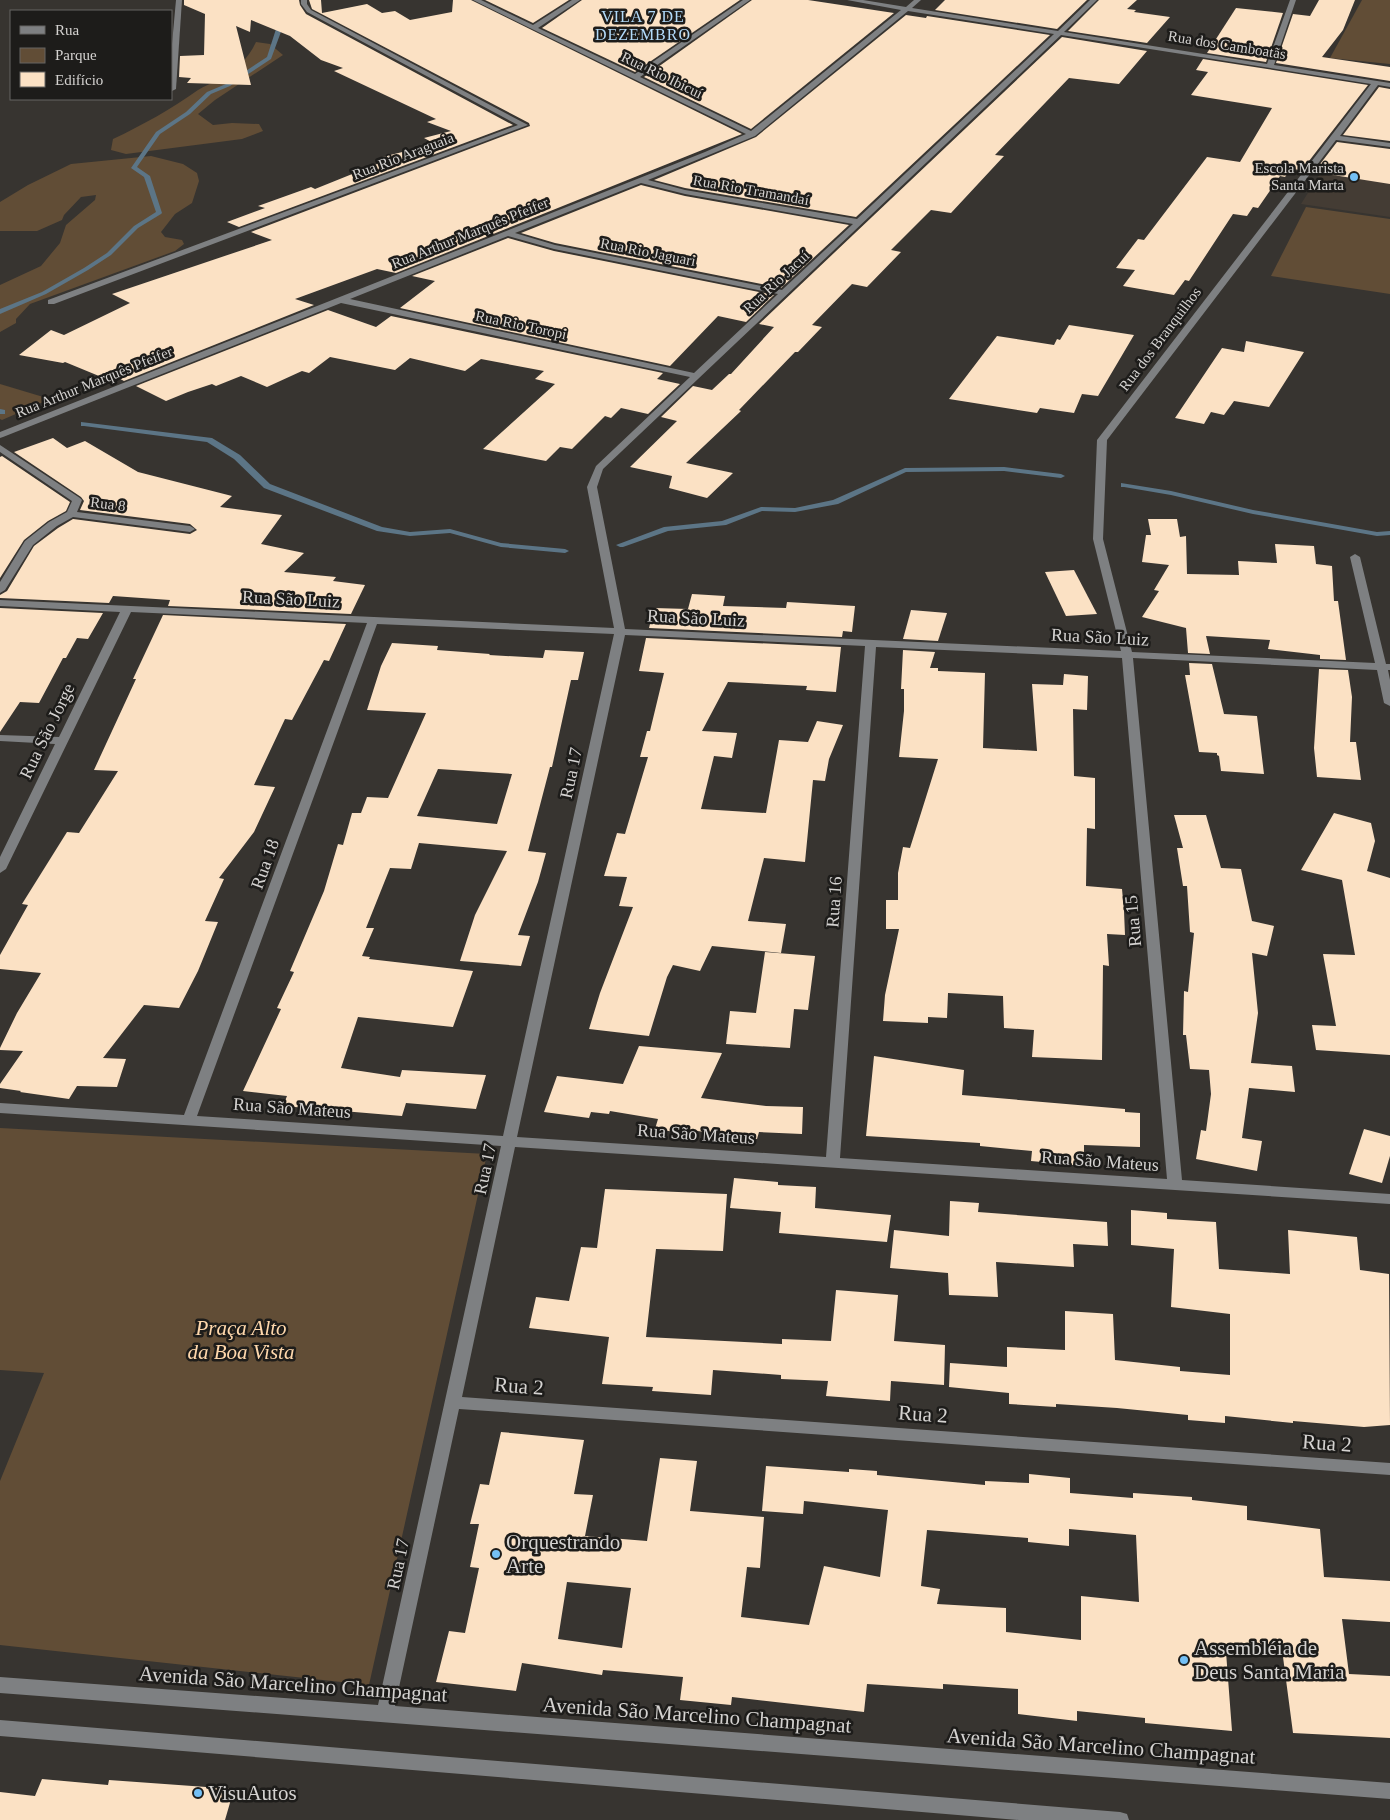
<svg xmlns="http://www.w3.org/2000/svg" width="1390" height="1820" font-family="'Times New Roman',serif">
	<rect width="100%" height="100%" fill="#373430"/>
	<polygon fill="#443c34" points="1339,143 1390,150 1390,217 1301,204"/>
	<g fill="#614d36">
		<polygon points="1362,0 1390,0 1390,64 1330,58"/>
		<path d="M256 42 270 44 283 55 215 100 198 114 213 125 232 123 259 124 263 131 242 139 126 154 111 150 113 139C143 125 171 109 198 90 204 86 212 83 219 80 236 71 248 59 256 42Z"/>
		<polygon points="151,156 183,164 197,173 199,181 192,203 175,214 161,232 165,237 182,240 184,244 175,251 30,304 16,319 16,323 0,332 0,285 41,266 60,243 66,225 95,200 96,195 81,197 64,215 62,220 37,231 0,231 0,202 28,185 71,164"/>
		<polygon points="1306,207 1390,219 1390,294 1271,276"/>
		<polygon points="0,384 50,399 2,420 0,419"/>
		<polygon points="0,1128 487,1154 369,1685 0,1645 0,1481 44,1373 0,1370"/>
	</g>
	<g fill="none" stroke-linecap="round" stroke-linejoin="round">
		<g fill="#5c7586" fill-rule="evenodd">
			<polygon points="282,0 288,0 276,14 282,29 271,59 230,86 211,94 190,114 160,134 137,167 150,176 162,213 161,214 138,228 111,255 88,270 46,294 0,314 0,309 42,292 84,268 107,253 134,226 156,212 144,177 131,168 156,132 186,112 207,92 226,84 267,57 276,29 270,14"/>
			<polygon points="0,409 5,410 5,414 0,414"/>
			<polygon points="81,422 212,438 240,455 270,484 382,527 410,532 450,529 501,543 565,549 569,551 565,553 501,547 450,533 410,536 377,531 264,488 234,459 207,442 84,426 81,426"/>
			<polygon points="1004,467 1061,474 1065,476 1061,478 1004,471 906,472 838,504 795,512 762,511 726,525 668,531 623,547 620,547 616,545 664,527 722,521 761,507 795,508 833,500 905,468"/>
			<polygon points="1121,483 1171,491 1253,510 1377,532 1390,531 1390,535 1377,536 1253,514 1171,495 1124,487 1121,487"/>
		</g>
	</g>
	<g fill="#fbe1c4" fill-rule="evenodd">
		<polygon points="184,0 299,0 300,5 306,14 513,125 239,227 227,222 265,208 258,206 311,187 315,189 387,160 382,157 435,144 424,138 451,131 427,122 436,119 334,71 343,68 321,60 290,36 251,20 250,32 236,26 251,85 187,83 191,78 179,77 180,56 204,55 205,14 184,5"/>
		<polygon points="309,0 321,0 322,13 367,4 382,13 395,11 410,20 452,12 453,0 471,0 742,134 396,273 377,269 295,299 314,305 124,381 107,372 99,376 65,362 63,363 19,355 51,330 64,335 130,303 112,294 272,240 251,232 530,126 529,123 312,9"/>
		<polygon points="485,0 569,0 533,23"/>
		<polygon points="582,0 740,0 635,72 542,28"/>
		<polygon points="752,0 808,0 894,13 751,129 644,77"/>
		<polygon points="945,0 1087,0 1057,29 935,10"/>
		<polygon points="1099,0 1137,0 1127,9 1136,10 1134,12 1170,17 1147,43 1068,31"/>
		<polygon points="1319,0 1355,0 1343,30 1322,57 1390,67 1390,81 1276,63 1293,14 1310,16"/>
		<polygon points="1236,8 1283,13 1266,62 1207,53"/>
		<polygon points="906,15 926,18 927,16 1050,35 856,217 685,188 654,180 756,137"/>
		<polygon points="1062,37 1147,51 1119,84 1069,78 995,155 1004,156 951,213 931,210 891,250 901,252 867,287 852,284 812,325 822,327 798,352 795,352 739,410 741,411 686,463 733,473 707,498 669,488 672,476 630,467 677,421 661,417 693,386 712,390 729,374 731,374 774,327 759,324"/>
		<polygon points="1203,59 1368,85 1302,170 1291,169 1285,177 1280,176 1258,208 1253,207 1247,216 1233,214 1189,281 1185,280 1174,295 1123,286 1135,270 1116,268 1138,239 1144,240 1207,157 1240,162 1272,108 1191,95 1208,72 1196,70"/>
		<polygon points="1379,87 1390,89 1390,141 1343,135"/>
		<polygon points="1337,142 1390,149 1390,184 1314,172"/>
		<polygon points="641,185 685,196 849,225 781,288 555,243 521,233"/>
		<polygon points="508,238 554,251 774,295 746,322 718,316 670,366 400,308 435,281 412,276"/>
		<polygon points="328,310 376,327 391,316 663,373 657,379 680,384 648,414 621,408 611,418 605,416 572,449 560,447 546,461 483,449 555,384 535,379 544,371 481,359 465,371 410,358 395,370 330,357 309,373 302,371 267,387 241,376 216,386 212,384 188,392 166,401 136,386"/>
		<polygon points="1069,325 1134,335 1098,396 1082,394 1074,413 1040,408 1037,413 949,399 997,336 1054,345 1057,339 1060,340"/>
		<polygon points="1246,341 1304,352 1269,407 1234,401 1224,415 1211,412 1204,424 1175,418 1222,348 1244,352"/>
		<polygon points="53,438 67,448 85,441 138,472 232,496 220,507 282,515 261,544 304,553 284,572 336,577 333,581 365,585 351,614 168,606 170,600 113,596 109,603 0,598 0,595 7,591 34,546 58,528 73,519 190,534 197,530 190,524 80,510 84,501 81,497 14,452"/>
		<polygon points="2,456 70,502 66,511 48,521 24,540 0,578 0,457"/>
		<polygon points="1148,519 1177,519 1180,537 1186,536 1187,574 1239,575 1238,561 1277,563 1275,544 1314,546 1316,564 1332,566 1334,601 1338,601 1346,660 1320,659 1320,655 1268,649 1270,640 1206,636 1210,654 1188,653 1186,628 1142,617 1159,591 1154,590 1169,565 1142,562 1146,535 1151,535"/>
		<polygon points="1074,570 1097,614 1066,616 1045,572"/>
		<polygon points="692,594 725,596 723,606 786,608 787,602 855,606 852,632 843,631 842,637 649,628 654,608 688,609"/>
		<polygon points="0,608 103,613 88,639 77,638 66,658 63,658 39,703 20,702 0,732"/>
		<polygon points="911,610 947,613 938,641 903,639"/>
		<polygon points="163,615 346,624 329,661 324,660 292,720 285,719 254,785 275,787 254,832 219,878 224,879 205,921 218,922 198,971 179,1008 144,1005 103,1058 126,1059 117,1087 77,1086 69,1099 20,1092 21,1091 0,1088 0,1084 23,1051 0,1050 0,1048 17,1013 41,973 0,969 0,955 28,905 22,904 67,832 79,833 118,771 94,770 136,679 133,679"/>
		<polygon points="646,638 841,647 836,692 806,690 807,686 728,682 702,731 737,733 732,758 714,756 701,809 766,813 779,740 808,742 817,721 843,725 829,759 825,781 813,780 805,862 764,858 748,921 786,924 781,953 712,946 700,971 673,965 667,977 649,1036 589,1029 600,993 633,907 619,906 627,877 604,876 617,833 625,834 648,757 640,757 647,731 650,731 664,673 639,671"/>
		<path d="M392 643 438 646 437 650 490 654 489 655 543 658 545 650 584 652 578 680H571L552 767H550L528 851 546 853 538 882 518 935 530 936 521 966 460 961 475 915 507 851 419 843 411 869 390 868 366 928H374L362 956 370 957 369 959 473 971 453 1027 358 1017 341 1068 400 1077 402 1070 486 1075 476 1109 406 1103 402 1116 283 1106 287 1096 243 1091 281 1009 277 1008 294 972 290 971 324 891 338 844 343 845 352 813H361L367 797 388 798 426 713 367 710 381 666ZM438 769 512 774 497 824 417 816Z"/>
		<polygon points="903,650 935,652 930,668 938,668 938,671 985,673 983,748 1037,751 1032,684 1063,685 1064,674 1088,676 1087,710 1073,709 1074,776 1095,778 1095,829 1087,828 1086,886 1122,889 1124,911 1125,935 1107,934 1109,966 1103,965 1102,1060 1032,1057 1034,1030 1004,1028 1003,996 948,993 947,1018 928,1017 928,1023 883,1021 885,995 899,929 886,929 886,900 898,900 898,873 903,847 910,848 938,759 899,757 904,711 904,689 901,689"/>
		<polygon points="1189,663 1212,664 1224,714 1257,716 1264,774 1221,771 1219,756 1217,755 1217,753 1199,752 1185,675 1190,675"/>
		<polygon points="1319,669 1348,670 1352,697 1350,742 1356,742 1361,780 1317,777 1314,748"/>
		<polygon points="1334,813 1371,823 1375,841 1367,871 1390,878 1390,1055 1316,1050 1312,1025 1336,1026 1323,954 1355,955 1342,880 1301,870"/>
		<polygon points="1174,815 1206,815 1221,868 1241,869 1252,921 1274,926 1267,956 1252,953 1258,1013 1251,1063 1292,1066 1295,1092 1249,1088 1242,1138 1262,1141 1257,1171 1196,1159 1201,1130 1206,1131 1211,1094 1209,1070 1190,1069 1186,1035 1183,1035 1184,991 1188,992 1194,933 1190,932 1187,886 1183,886 1177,848 1183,848"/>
		<polygon points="765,952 815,956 808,1010 794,1009 790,1048 726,1044 730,1011 756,1013"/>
		<polygon points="639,1046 722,1053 701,1098 766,1106 803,1107 802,1134 759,1132 757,1139 690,1130 689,1134 655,1129 658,1119 610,1111 609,1114 591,1112 589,1118 544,1112 557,1076 623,1084"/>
		<polygon points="874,1056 964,1070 962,1095 1125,1109 1125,1112 1140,1113 1140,1147 1084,1145 1084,1166 1031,1161 1032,1151 980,1146 980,1143 866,1136"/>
		<polygon points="1364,1129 1390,1136 1390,1156 1382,1183 1349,1174"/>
		<polygon points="734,1178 778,1182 778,1185 816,1187 815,1208 891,1215 887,1242 779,1233 781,1212 730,1208"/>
		<polygon points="605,1189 727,1194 723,1251 656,1249 646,1337 782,1344 782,1339 831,1341 836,1290 898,1295 894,1341 945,1345 944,1385 891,1381 890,1401 826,1396 828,1381 781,1379 781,1375 713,1370 711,1395 652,1391 653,1387 602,1384 609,1337 529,1328 536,1297 569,1301 581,1247 597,1248"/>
		<polygon points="950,1201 979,1203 978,1212 1107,1222 1108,1246 1073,1244 1074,1267 996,1262 998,1297 949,1295 948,1273 890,1268 894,1230 949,1236"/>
		<polygon points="1131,1210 1167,1213 1167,1219 1216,1222 1219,1269 1290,1274 1288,1230 1357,1237 1360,1270 1389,1274 1390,1425 1364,1427 1293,1421 1293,1423 1225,1416 1225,1423 1188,1420 1188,1415 1117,1408 1056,1404 1056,1407 1009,1404 1009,1393 949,1387 950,1363 1007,1367 1007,1347 1065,1350 1065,1311 1113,1314 1115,1360 1180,1367 1180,1371 1230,1375 1230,1314 1171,1307 1174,1249 1131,1245"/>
		<path d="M501 1432 584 1440 574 1494 593 1495 585 1536 647 1541 660 1458 697 1461 690 1511 764 1517 760 1568 747 1567 741 1617 809 1625 824 1566 880 1577 888 1510 804 1501 803 1514 762 1511 766 1466 849 1472V1469L877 1471V1475L985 1485V1481L1029 1483V1474L1070 1478V1493L1133 1498V1493L1192 1497V1500L1247 1506V1520L1320 1529 1324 1577 1390 1581V1622L1342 1619 1349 1674 1390 1676V1738L1293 1733 1283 1657 1226 1652 1232 1731 1145 1723V1718L1077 1711V1721L1018 1714V1689L943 1684V1689L867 1684 864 1712 732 1697 731 1705 680 1700 683 1677 603 1670 602 1675 522 1663 516 1691 436 1682 449 1631 465 1633 479 1568 470 1567 479 1524H470L480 1484 489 1485ZM1069 1529 1136 1535 1139 1602 1081 1596V1640L1006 1632V1608L937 1604 940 1589 921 1586 927 1530 1028 1538V1542L1069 1546ZM567 1582 631 1588 622 1648 558 1639Z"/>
		<polygon points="42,1779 108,1785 109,1780 234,1789 225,1820 0,1820 0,1792 35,1796"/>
	</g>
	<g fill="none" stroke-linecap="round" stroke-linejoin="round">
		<g fill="#7e8082" fill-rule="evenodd">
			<polygon points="176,0 182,0 176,89 172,91 171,55"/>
			<polygon points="301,0 307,0 307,4 311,10 528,125 54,304 48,304 48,300 518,125 307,12 301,4"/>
			<path d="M473 0H481L533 25 572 0H580L538 28 635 74 743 0H750L640 77 751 131 901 10 847 0H863L906 7 914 0H921L912 8 1058 31 1090 0H1097L1064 32 1267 64 1290 0H1296L1274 65 1390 83V87L1378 85 1340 136 1390 143V147L1336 140 1107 440 1103 539 1132 652 1375 663 1350 557 1355 554 1360 557 1386 664H1390V670H1388L1390 680V706L1384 703 1377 670 1133 658 1182 1180 1390 1194V1204L515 1147 462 1397 1390 1463V1475L459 1409 395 1706 1390 1783V1799L0 1693V1677L378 1705 501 1146 0 1113V1103L184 1115 367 623 131 612 6 869 0 873V857L55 744 0 741V735L59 737 120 612 0 606V600L614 628 587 487 596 466 690 377 341 303 3 437 0 438V432L705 152 746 134ZM908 11 1054 34 857 219 685 190 648 180 755 136ZM1061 35 1371 84 1097 440 1093 539 1121 651 625 629 597 487 603 469ZM641 183 685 194 853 224 782 290 555 245 515 233ZM508 236 554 249 778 294 694 373 350 299ZM377 624 614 634 503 1136 197 1116ZM625 635 865 646 826 1157 517 1137ZM876 647 1122 658 1167 1179 840 1158Z"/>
			<polygon points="0,445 80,498 82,500 77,512 190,526 195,529 190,532 73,517 57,526 33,545 5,590 0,593 0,582 25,541 49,522 67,512 72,501 0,452"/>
			<polygon points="0,1720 1120,1812 1127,1814 1129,1820 1019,1820 0,1736"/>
		</g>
	</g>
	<g fill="#74c0f6" stroke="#1d1c1a" stroke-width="2">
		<circle cx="1354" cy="177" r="5"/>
		<circle cx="496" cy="1554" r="5"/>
		<circle cx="1184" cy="1660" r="5"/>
		<circle cx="198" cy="1793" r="5"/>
	</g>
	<g text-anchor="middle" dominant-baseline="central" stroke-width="5" stroke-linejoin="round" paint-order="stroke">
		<g font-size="15" fill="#d4d2d0" stroke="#1d1c1a">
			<text transform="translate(1227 45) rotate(9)">Rua dos Camboatãs</text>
			<text transform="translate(662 75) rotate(26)">Rua Rio Ibicuí</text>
			<text transform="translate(403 156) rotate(-21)">Rua Rio Araguaia</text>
			<text transform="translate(751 190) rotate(10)">Rua Rio Tramandaí</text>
			<text transform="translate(470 233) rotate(-22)">Rua Arthur Marquês Pfeifer</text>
			<text transform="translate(648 252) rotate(11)">Rua Rio Jaguari</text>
			<text transform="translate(776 282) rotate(-43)">Rua Rio Jacuí</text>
			<text transform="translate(521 325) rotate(12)">Rua Rio Toropi</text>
			<text transform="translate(1160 339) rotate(-53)">Rua dos Branquilhos</text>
			<text transform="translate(94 382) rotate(-22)">Rua Arthur Marquês Pfeifer</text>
			<text transform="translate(108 504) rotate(7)">Rua 8</text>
		</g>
		<g font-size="15" fill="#d4d2d0" stroke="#1d1c1a" text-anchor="end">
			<text x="1344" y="168">Escola Marista<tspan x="1344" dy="17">Santa Marta</tspan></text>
		</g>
		<g font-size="16" letter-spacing="1" fill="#b2daf9" stroke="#1d1c1a">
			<text x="643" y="16">VILA 7 DE<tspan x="643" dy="18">DEZEMBRO</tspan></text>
		</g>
		<g font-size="18" fill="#d4d2d0" stroke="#1d1c1a">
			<text transform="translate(291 599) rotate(3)">Rua São Luiz</text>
			<text transform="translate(696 618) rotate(3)">Rua São Luiz</text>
			<text transform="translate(1100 637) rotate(3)">Rua São Luiz</text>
			<text transform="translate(47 731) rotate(-64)">Rua São Jorge</text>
			<text transform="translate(571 773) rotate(-78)">Rua 17</text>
			<text transform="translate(265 864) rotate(-70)">Rua 18</text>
			<text transform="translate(834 902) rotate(-86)">Rua 16</text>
			<text transform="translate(1133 921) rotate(-95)">Rua 15</text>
			<text transform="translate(292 1108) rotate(4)">Rua São Mateus</text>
			<text transform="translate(696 1134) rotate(4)">Rua São Mateus</text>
			<text transform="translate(1100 1161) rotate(4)">Rua São Mateus</text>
			<text transform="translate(485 1169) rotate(-78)">Rua 17</text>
			<text transform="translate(398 1564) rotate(-78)">Rua 17</text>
		</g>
		<g font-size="21" font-style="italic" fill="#ffd8ac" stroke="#1d1c1a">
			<text x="241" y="1328">Praça Alto<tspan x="241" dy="24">da Boa Vista</tspan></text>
		</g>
		<g font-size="21" fill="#d4d2d0" stroke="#1d1c1a">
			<text transform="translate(519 1386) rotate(4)">Rua 2</text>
			<text transform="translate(923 1414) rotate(4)">Rua 2</text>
			<text transform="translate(1327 1443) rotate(4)">Rua 2</text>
			<text transform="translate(293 1684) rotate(4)">Avenida São Marcelino Champagnat</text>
			<text transform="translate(697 1715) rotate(4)">Avenida São Marcelino Champagnat</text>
			<text transform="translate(1101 1746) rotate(4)">Avenida São Marcelino Champagnat</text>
		</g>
		<g font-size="21" fill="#d4d2d0" stroke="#1d1c1a" text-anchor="start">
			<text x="506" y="1542">Orquestrando<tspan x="506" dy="24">Arte</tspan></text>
			<text x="1194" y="1648">Assembléia de<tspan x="1194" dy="24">Deus Santa Maria</tspan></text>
			<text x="208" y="1793">VisuAutos</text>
		</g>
	</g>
	<rect x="10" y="10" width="162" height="90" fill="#1d1c1a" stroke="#666563"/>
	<rect x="20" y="26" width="25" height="8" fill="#7e8082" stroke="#666563"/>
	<text x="55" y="35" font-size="15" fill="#d4d2d0">Rua</text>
	<rect x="20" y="48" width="25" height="15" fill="#614d36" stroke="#666563"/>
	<text x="55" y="60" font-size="15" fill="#d4d2d0">Parque</text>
	<rect x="20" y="72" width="25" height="15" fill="#fbe1c4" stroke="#666563"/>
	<text x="55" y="85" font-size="15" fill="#d4d2d0">Edifício</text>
</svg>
